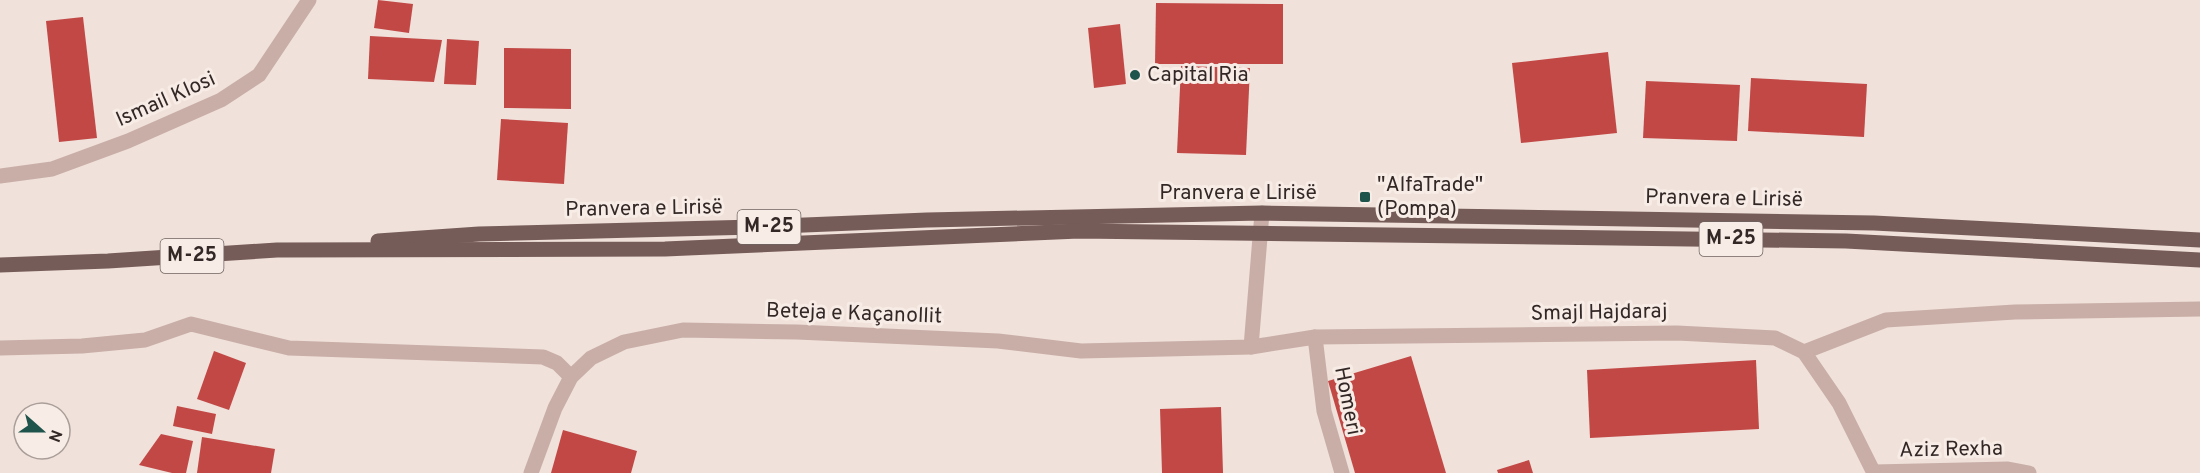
<svg xmlns="http://www.w3.org/2000/svg" width="2200" height="473" font-family="Overpass,sans-serif">
	<rect width="100%" height="100%" fill="#f0e1da"/>
	<g fill="#c24846">
		<polygon points="378,0 413,4 409,33 374,28"/>
		<polygon points="1156,3 1283,4 1283,64 1155,64"/>
		<polygon points="83,17 97,138 59,142 46,21"/>
		<polygon points="1120,24 1126,84 1094,88 1088,28"/>
		<polygon points="370,36 442,40 434,82 368,79"/>
		<polygon points="447,39 479,41 476,85 444,84"/>
		<polygon points="504,48 571,49 571,109 504,108"/>
		<polygon points="1608,52 1617,133 1521,143 1512,63"/>
		<polygon points="1181,66 1250,68 1246,155 1177,153"/>
		<polygon points="1751,78 1867,84 1864,137 1748,131"/>
		<polygon points="1646,81 1740,85 1737,141 1643,138"/>
		<polygon points="501,119 568,123 564,184 497,180"/>
		<polygon points="214,351 246,363 229,410 197,399"/>
		<polygon points="1411,356 1446,473 1355,473 1328,381"/>
		<polygon points="1756,360 1759,429 1590,438 1587,370"/>
		<polygon points="177,406 216,414 212,434 173,426"/>
		<polygon points="1221,407 1223,473 1162,473 1160,409"/>
		<polygon points="563,430 637,451 631,473 551,473"/>
		<polygon points="161,434 193,441 186,473 172,473 139,465"/>
		<polygon points="202,437 275,449 271,473 197,473"/>
		<polygon points="1529,460 1533,473 1498,473 1497,470"/>
	</g>
	<g fill="none" stroke-linecap="round" stroke-linejoin="round">
		<g stroke="#c8aea6" stroke-width="15">
			<polyline points="0,176 52,169 128,141 221,100 259,75 309,0"/>
			<polyline points="1315,337 1324,411 1342,473"/>
			<polyline points="1251,347 1262,213"/>
			<polyline points="0,348 82,346 145,340 191,324 289,348 543,357 557,363 571,377"/>
			<polyline points="1804,352 1886,320 2015,312 2200,309"/>
			<polyline points="1874,472 2008,469 2029,473"/>
			<polyline points="531,473 555,408 571,377 591,358 624,342 683,330 797,332 998,341 1081,351 1251,347 1315,337 1677,333 1775,338 1804,352 1839,403 1874,473"/>
		</g>
		<g stroke="#765c58" stroke-width="15">
			<polyline points="378,241 479,234 755,227 927,220 1262,213 1874,223 2200,240"/>
			<polyline points="0,265 108,261 277,250 665,249 1079,231 1846,241 2200,260"/>
		</g>
	</g>
	<g fill="#1e544c" stroke="#f8ece6" stroke-width="2">
		<circle cx="1135" cy="75" r="6"/>
		<rect x="1359" y="191" width="12" height="12" rx="3"/>
	</g>
	<g text-anchor="middle" dominant-baseline="central" stroke-width="6" stroke-linejoin="round" paint-order="stroke">
		<g fill="#f8ece6" stroke="#6f6360" stroke-width="1.5">
			<rect x="737.5" y="210" width="63" height="34" rx="4.5"/>
			<rect x="1699.5" y="222" width="63" height="34" rx="4.5"/>
			<rect x="160.5" y="239" width="63" height="34" rx="4.5"/>
		</g>
		<g font-size="20" font-weight="bold" fill="#342827">
			<text x="769" y="227">M-25</text>
			<text x="1731" y="239">M-25</text>
			<text x="192" y="256">M-25</text>
		</g>
		<g font-size="21" fill="#342827" stroke="#f8ece6" text-anchor="start">
			<text x="1147" y="75">Capital Ria</text>
			<text x="1377" y="185">"AlfaTrade"<tspan x="1377" dy="24">(Pompa)</tspan></text>
		</g>
		<g font-size="21" fill="#342827" stroke="#f8ece6">
			<text transform="translate(166 100) rotate(-24)">Ismail Klosi</text>
			<text x="1238" y="193">Pranvera e Lirisë</text>
			<text transform="translate(1724 199) rotate(1)">Pranvera e Lirisë</text>
			<text transform="translate(644 209) rotate(-1)">Pranvera e Lirisë</text>
			<text transform="translate(1599 313) rotate(-1)">Smajl Hajdaraj</text>
			<text transform="translate(854 314) rotate(2)">Beteja e Kaçanollit</text>
			<text transform="translate(1347 401) rotate(79)">Homeri</text>
			<text transform="translate(1951 450) rotate(-1)">Aziz Rexha</text>
		</g>
	</g>
	<g transform="translate(42 431) rotate(111)"><circle r="28" fill="#f8ece6" stroke="#aa9e9a" stroke-width="1.5"/>
	<path d="M0-4.5L10 22L0 15L-10 22Z" fill="#1e544c"/>
	<text y="-9" font-size="16" font-weight="bold" text-anchor="middle" fill="#342827">N</text>
	</g>
</svg>
